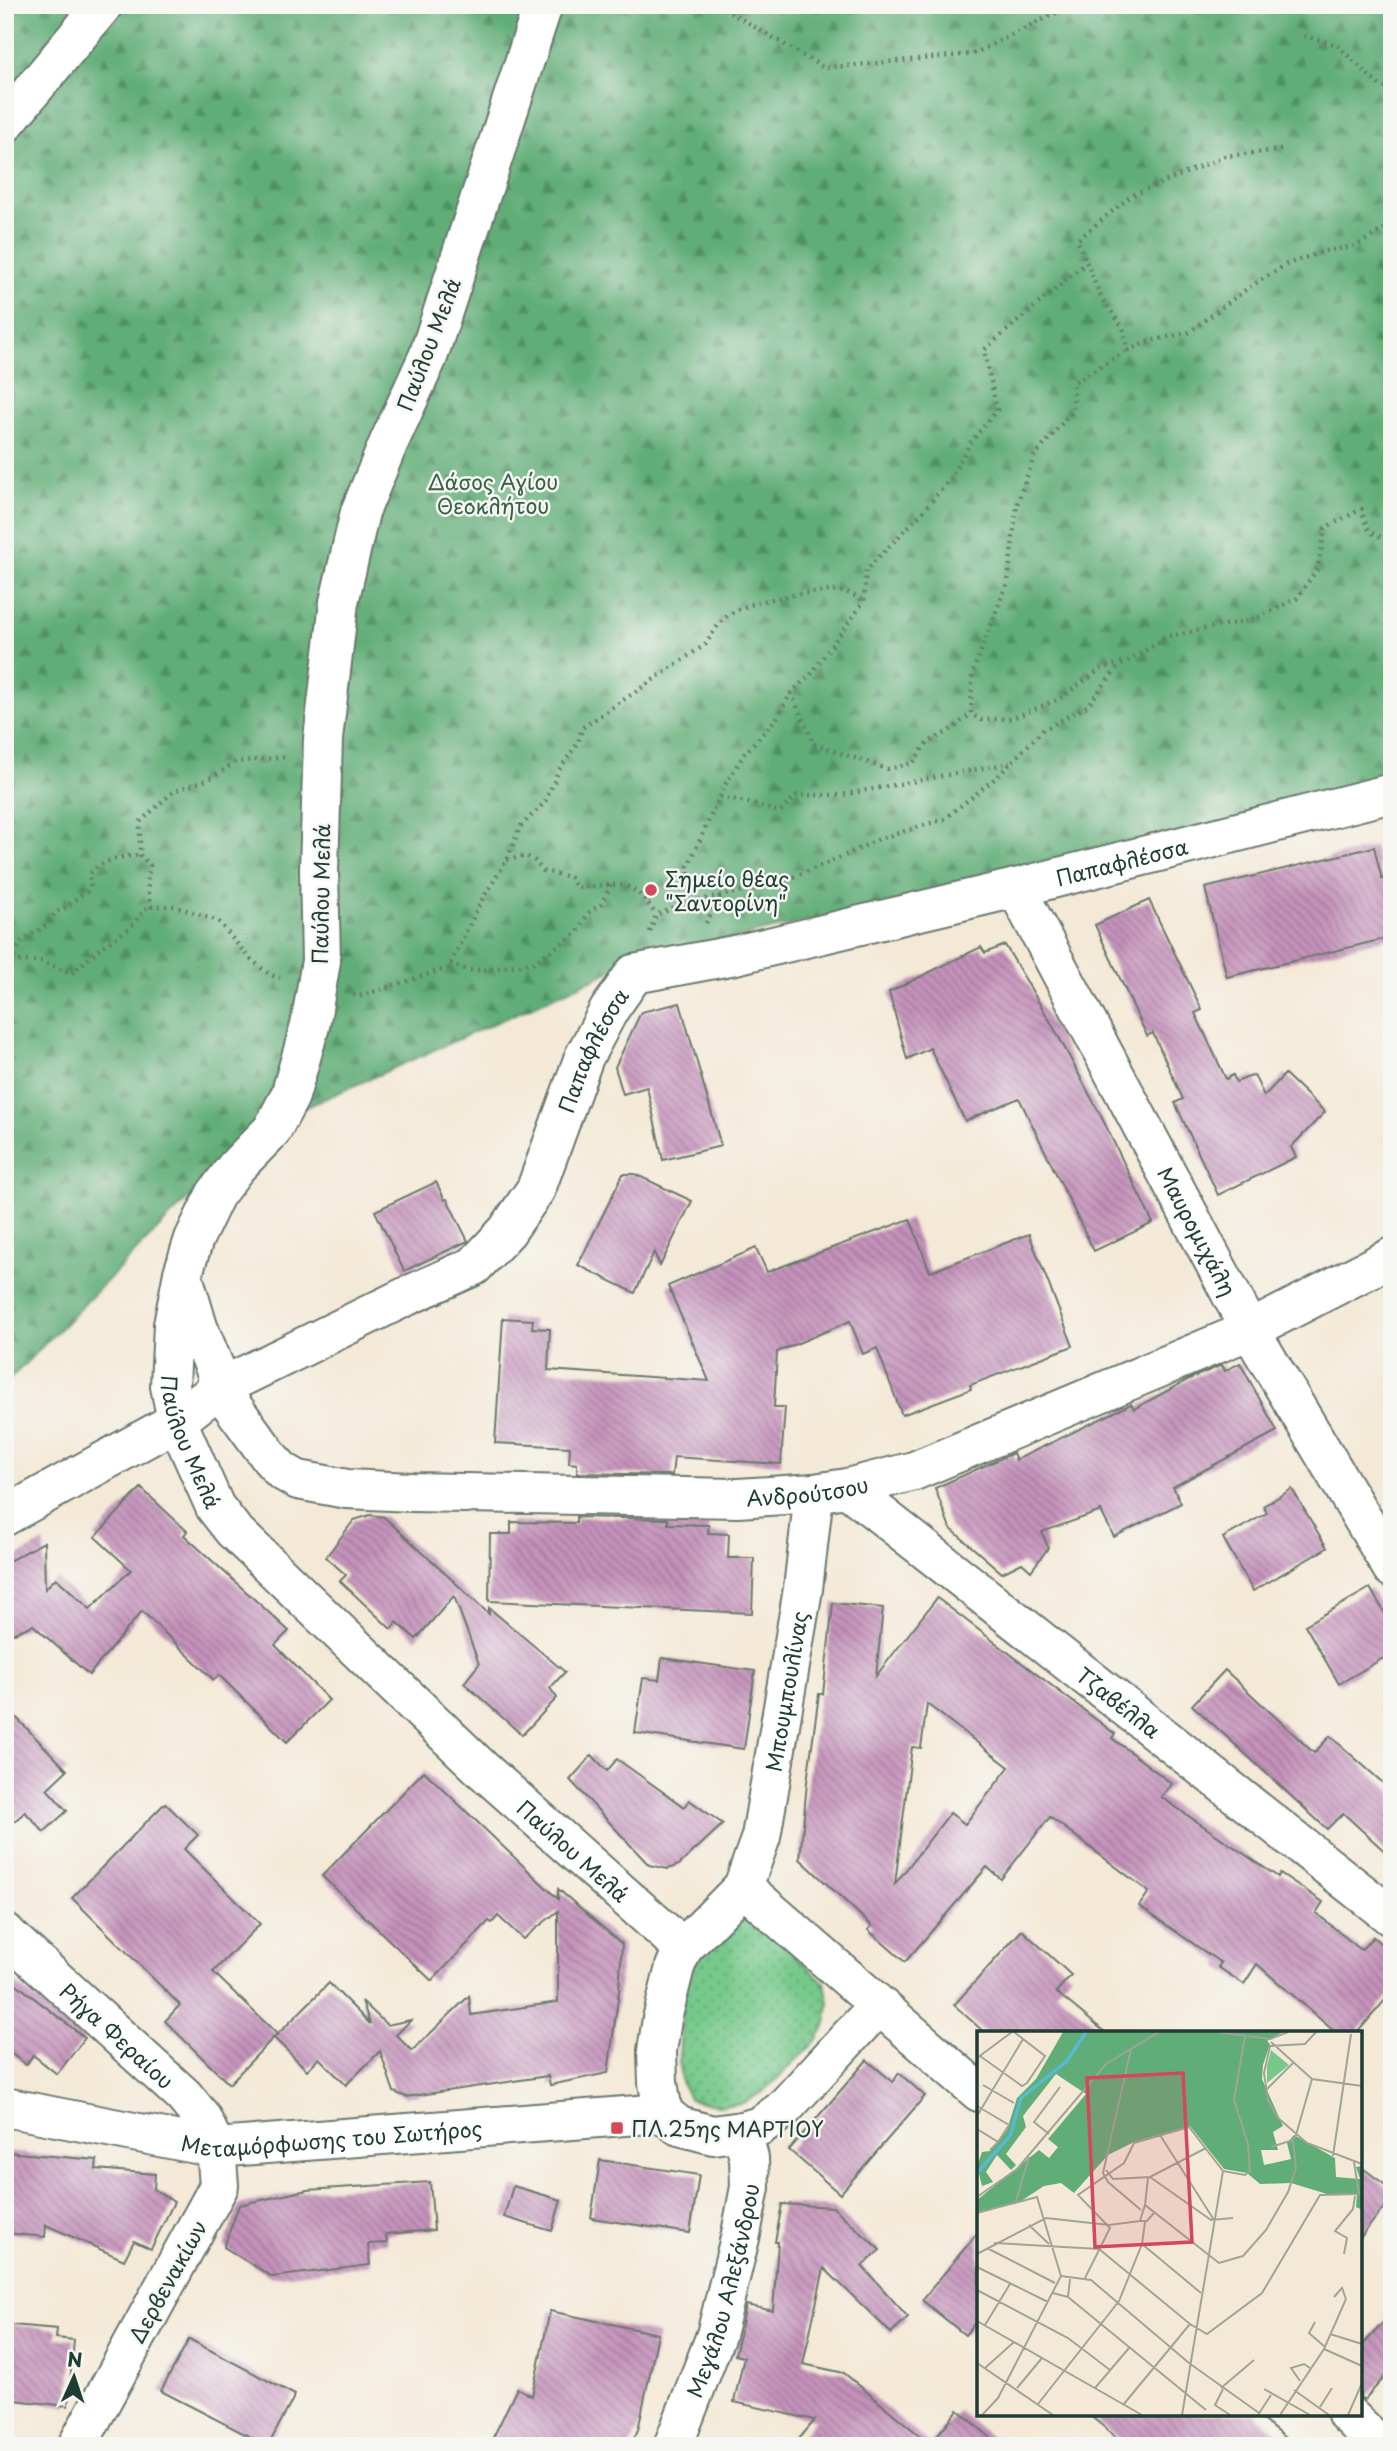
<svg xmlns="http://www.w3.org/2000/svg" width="1397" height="2451" font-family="'Playpen Sans',sans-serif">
	<defs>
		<pattern id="green-dots" width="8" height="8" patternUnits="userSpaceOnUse" patternTransform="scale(1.75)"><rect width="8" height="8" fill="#77c98b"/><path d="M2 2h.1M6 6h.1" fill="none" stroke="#61a472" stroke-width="1.8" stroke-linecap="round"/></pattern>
		<pattern id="forest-firs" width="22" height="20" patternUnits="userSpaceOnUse" patternTransform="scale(1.75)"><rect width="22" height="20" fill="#61ad77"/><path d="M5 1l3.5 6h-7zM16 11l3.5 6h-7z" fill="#4f8e62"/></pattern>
		<pattern id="building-back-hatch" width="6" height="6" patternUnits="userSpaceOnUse" patternTransform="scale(1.75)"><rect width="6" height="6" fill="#c592bb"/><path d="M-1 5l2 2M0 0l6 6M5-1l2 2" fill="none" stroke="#9f7899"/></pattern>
	</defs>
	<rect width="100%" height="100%" fill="#f6f6f2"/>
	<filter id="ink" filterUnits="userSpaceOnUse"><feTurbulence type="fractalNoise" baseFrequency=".0143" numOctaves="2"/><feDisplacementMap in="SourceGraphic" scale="14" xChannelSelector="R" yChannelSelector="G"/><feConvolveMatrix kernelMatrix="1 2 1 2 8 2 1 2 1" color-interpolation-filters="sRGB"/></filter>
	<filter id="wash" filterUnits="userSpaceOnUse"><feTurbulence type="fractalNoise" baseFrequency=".00686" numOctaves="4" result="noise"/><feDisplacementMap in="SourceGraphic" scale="28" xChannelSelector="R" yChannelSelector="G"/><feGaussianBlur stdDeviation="1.57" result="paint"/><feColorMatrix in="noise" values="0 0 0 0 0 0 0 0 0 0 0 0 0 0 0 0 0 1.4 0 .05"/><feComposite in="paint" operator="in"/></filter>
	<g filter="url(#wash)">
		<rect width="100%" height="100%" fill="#f4e9d7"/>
		<polygon fill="url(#green-dots)" stroke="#4b8360" stroke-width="2" points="741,1913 758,1921 825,1983 829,2003 826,2024 815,2042 763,2092 743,2103 719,2106 689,2099 681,2082 679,2057 685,1983 689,1964"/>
		<polygon fill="url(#forest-firs)" stroke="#407556" stroke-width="2" points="5,5 1392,5 1392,789 636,960 257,1129 5,1384"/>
		<g id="blocks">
			<g fill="url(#building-back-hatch)" fill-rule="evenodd">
				<polygon points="1374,847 1382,879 1392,876 1392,937 1227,977 1205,888"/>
				<polygon points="1149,900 1202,1010 1195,1013 1226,1079 1233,1075 1236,1082 1254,1075 1264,1096 1285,1074 1325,1112 1291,1147 1296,1157 1218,1195 1175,1103 1183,1099 1153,1033 1147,1036 1095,925"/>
				<polygon points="1005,945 1054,1028 1101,1116 1153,1223 1094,1251 1019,1098 965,1121 930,1048 907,1059 889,992 981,947 985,953"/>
				<polygon points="680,1003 721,1146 663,1160 647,1087 623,1094 615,1067 641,1012"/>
				<polygon points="623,1174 635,1174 692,1201 660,1266 654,1252 635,1293 578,1265"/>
				<polygon points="436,1182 445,1200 447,1199 468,1241 404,1271 375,1211"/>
				<polygon points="910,1219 930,1272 1029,1234 1073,1346 970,1385 971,1389 902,1415 877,1348 863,1354 850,1321 777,1352 774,1407 785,1407 781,1464 674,1457 672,1475 577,1473 577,1464 569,1463 570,1447 495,1443 503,1318 533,1320 532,1328 550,1329 548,1370 709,1381 668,1286 756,1248 767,1272"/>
				<polygon points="1240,1363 1277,1431 1173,1487 1181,1503 1114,1537 1101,1511 1042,1532 1048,1548 1031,1571 1022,1563 1002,1573 950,1528 935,1488 1013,1453 1016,1460 1131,1404 1134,1409 1189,1379 1222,1365 1225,1371"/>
				<polygon points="141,1488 187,1531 184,1535 289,1631 275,1645 329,1700 287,1742 219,1675 214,1680 142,1611 89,1675 33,1625 5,1637 5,1563 44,1542 45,1589 56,1578 90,1609 131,1570 95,1537"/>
				<polygon points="1292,1489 1327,1548 1253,1591 1223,1538 1267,1513 1263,1506"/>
				<polygon points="370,1515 384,1517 489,1614 489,1608 565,1672 550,1688 557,1698 522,1735 464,1683 479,1664 454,1596 416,1639 397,1622 391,1629 340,1581 346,1575 326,1557 354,1520"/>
				<polygon points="576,1517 668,1519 668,1524 709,1525 708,1533 729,1534 728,1558 754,1558 752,1613 489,1601 490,1534 511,1534 511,1522 576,1523"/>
				<polygon points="1370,1588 1392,1625 1392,1653 1339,1684 1305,1625"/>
				<path d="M937 1598 1115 1734 1112 1738 1172 1784 1161 1797 1278 1877 1280 1873 1323 1902 1316 1913 1361 1950 1373 1937 1392 1953V1992L1357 2033H1336L1257 1964 1244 1984 1218 1967 1221 1963 1139 1906 1149 1892 1050 1817 1001 1879 987 1867 905 1962 868 1930 872 1926 800 1859 807 1782 819 1694H823L833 1603 883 1608 876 1676ZM927 1704 1009 1767 965 1824 950 1813 895 1884 912 1747 921 1748Z"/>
				<polygon points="662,1658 755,1671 744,1749 635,1733 643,1678 659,1680"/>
				<polygon points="1225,1670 1314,1753 1330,1736 1392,1791 1392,1858 1343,1813 1327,1829 1192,1705"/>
				<polygon points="5,1706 67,1770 47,1789 67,1811 44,1832 25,1812 5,1830"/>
				<polygon points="592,1755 607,1771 617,1759 684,1807 689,1800 723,1824 679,1865 668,1869 649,1865 570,1780"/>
				<polygon points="424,1771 558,1899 558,1889 622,1944 619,1991 608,2073 550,2085 548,2076 406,2097 394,2092 380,2051 346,2085 319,2058 307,2070 274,2038 329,1983 370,2024 362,2001 387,2025 411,2020 396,2035 412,2051 469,1996 471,2015 558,2002 558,1911 523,1939 498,1916 492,1923 489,1921 432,1981 322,1876"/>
				<polygon points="165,1803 198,1835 184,1849 260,1924 213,1972 277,2034 229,2084 165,2021 180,2005 72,1898"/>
				<polygon points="1022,1930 1071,1975 1056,1992 1106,2033 985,2033 954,2005"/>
				<polygon points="5,1975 85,2038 57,2074 33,2055 26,2065 5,2049"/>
				<polygon points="867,2060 893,2082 899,2073 925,2096 840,2194 789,2150"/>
				<polygon points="5,2152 97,2160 96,2169 155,2174 154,2189 174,2202 151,2249 134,2241 124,2260 46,2225 45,2237 5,2233"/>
				<polygon points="600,2160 699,2175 690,2233 591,2218"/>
				<polygon points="1360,2166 1392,2190 1392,2197 1360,2238"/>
				<polygon points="430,2182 434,2230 386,2234 387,2243 368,2244 370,2265 272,2277 224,2247 239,2205 307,2190"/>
				<polygon points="513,2186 561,2200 552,2231 504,2217"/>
				<polygon points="782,2204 833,2207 880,2250 862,2266 908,2317 891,2333 824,2268 803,2364 844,2373 930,2444 958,2410 1001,2446 793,2446 815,2420 734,2402 744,2357 735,2355 746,2305 773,2311 778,2242 775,2242"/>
				<polygon points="979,2231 979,2318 965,2335 922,2300"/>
				<polygon points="550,2311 658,2334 638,2430 630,2446 489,2446 517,2388 532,2396"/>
				<polygon points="1392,2313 1392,2369 1364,2400 1360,2397 1360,2348"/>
				<polygon points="12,2325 57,2329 56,2338 74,2340 68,2406 5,2399 5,2371 8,2372"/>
				<polygon points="189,2339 295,2395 268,2446 161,2391"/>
				<polygon points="1088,2414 1255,2414 1295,2446 1127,2446"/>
			</g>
		</g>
	</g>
	<g filter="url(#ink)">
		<use href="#blocks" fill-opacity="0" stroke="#6a796d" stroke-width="2"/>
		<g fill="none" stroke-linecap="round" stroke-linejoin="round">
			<g stroke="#6a796d" stroke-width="42">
				<g id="street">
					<path id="s1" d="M543 5 428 357 389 442 360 512 339 602 323 739 319 870 321 961 310 1026 290 1096 272 1130 236 1167 215 1195 194 1239 183 1273 173 1325 170 1386 177 1421 215 1507 233 1530 483 1770 683 1948"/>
					<path id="s2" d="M1016 888 1250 1330 1392 1568"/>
					<path id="s3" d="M185 1283 198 1327 216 1371 219 1388 271 1459 282 1471 298 1480 347 1489 412 1492 738 1498 814 1493 847 1488 914 1471 1250 1330 1392 1257"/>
					<path id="s4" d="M847 1488 1392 1917"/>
					<path id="s5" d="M5 1516 177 1421 219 1388 407 1296 474 1266 507 1231 536 1189 584 1057 609 1010 634 974 735 955 1016 888 1392 793"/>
					<path id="s6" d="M743 1887 761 1837 803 1589 814 1493"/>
					<path id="s7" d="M5 1933 184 2096 201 2117 216 2148 219 2186 77 2446"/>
					<polyline points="879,2005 782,2110 760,2126 742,2131 713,2135 679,2126 663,2113 658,2082 657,2051 662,2019 675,1967 683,1948 743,1887 979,2092"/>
					<path id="s8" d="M5 2107 216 2148 663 2113"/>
					<polyline points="1347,2414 1381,2446"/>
					<path id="s9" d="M673 2446 716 2335 741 2234 750 2187 749 2158 742 2131"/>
				</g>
			</g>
			<g stroke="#6a796d" stroke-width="42">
				<polyline id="secondary" points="5,123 103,5"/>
			</g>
			<g stroke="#6a796d" stroke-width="4.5" stroke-dasharray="2 5" stroke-linecap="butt">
				<polyline points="718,5 824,68 973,54 1072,5"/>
				<polyline points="1304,36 1337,45 1382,88 1392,88"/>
				<polyline points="1281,150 1225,156 1131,196 1077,240 1102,299 1123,327 1128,350 1151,341 1189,332 1248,288 1287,264 1325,251 1356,246 1392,224"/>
				<polyline points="1122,662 1101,669 1059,699 1013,718 982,720 971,714 972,674 1008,581 1017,504 1034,457 1073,410 1074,382 1128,350"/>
				<polyline points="791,693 814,744 887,769 913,763 927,743 949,731 971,714"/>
				<polyline points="720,797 751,803 780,812 797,795 841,795 1010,763"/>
				<path d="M507 860 526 856 535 861 543 871 570 877 576 887C620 887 628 873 656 915"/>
				<polyline points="690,902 688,866 726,783 745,753 776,719 791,693 811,674 864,601 866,570 920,515 950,479 970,443 997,410 984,350 1086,263"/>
				<polyline points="151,908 147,882 150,865 140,855 140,822 174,791 209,779 236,762 286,757"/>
				<polyline points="706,923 720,896"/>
				<path d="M650 932 656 915 690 902 774 885 844 856 879 839 944 819 997 777 1043 730 1087 706 1118 667 1169 636 1255 619 1297 598 1318 568 1325 528 1362 509C1366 531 1370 535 1392 540"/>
				<polyline points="5,961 42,961 71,974 101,947 129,929 147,907 174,906 218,921 248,957 270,975 280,978"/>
				<path d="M11 961C15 954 17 945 24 940 36 930 48 929 55 912 71 908 73 898 87 892L91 884 89 875C100 860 122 856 140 855"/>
				<polyline points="450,964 468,970 484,970 533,963 578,932 588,913 601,904 611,884"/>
				<path d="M353 995 360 996 448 968 483 898 507 860 520 827 545 802 559 770 578 743 582 728 706 644C712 634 719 622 729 615 748 600 821 588 845 592 851 593 858 598 864 601"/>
			</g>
			<use href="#street" stroke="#fff" stroke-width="38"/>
			<use href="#secondary" stroke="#fff" stroke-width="38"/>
		</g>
	</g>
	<g fill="#d1495b" stroke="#f6f6f2" stroke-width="2.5">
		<circle cx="651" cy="890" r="7"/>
		<rect x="610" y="2121" width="14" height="14" rx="3.5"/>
	</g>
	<g text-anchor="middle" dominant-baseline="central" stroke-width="5" stroke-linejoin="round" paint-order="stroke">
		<g font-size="21" fill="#1f3d34" stroke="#f6f6f2">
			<text transform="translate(428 344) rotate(-69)">Παύλου Μελά</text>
			<text stroke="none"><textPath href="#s5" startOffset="1370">Παπαφλέσσα</textPath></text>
			<text transform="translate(320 894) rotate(-89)">Παύλου Μελά</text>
			<text stroke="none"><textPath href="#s5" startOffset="782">Παπαφλέσσα</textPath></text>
			<text stroke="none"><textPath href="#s2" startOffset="388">Μαυρομιχάλη</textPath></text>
			<text stroke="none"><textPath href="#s1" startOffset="1514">Παύλου Μελά</textPath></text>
			<text stroke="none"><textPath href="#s3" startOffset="744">Ανδρούτσου</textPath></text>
			<text stroke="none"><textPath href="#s6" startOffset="201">Μπουμπουλίνας</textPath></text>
			<text stroke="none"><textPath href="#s4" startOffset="346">Τζαβέλλα</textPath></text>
			<text stroke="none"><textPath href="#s1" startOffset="2081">Παύλου Μελά</textPath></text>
			<text stroke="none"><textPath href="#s7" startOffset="152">Ρήγα Φεραίου</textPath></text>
			<text stroke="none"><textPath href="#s8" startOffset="331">Μεταμόρφωσης του Σωτήρος</textPath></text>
			<text transform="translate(167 2281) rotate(-61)">Δερβενακίων</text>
			<text stroke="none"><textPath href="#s9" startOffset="164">Μεγάλου Αλεξάνδρου</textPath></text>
		</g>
		<g font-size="21" fill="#35604a" stroke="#f6f6f2">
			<text x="493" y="481">Δάσος Αγίου<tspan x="493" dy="24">Θεοκλήτου</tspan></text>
		</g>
		<g font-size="21" fill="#1f3d34" stroke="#f6f6f2" text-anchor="start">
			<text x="665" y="878">Σημείο θέας<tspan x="665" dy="24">"Σαντορίνη"</tspan></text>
			<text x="631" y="2128">ΠΛ.25ης ΜΑΡΤΙΟΥ</text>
		</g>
	</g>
	<g transform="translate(977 2031)">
		<rect width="385" height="385" fill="#f4e9d7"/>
		<path d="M294 19 312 34 290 52V35Z" fill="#77c98b"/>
		<path d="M86 1H306L290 10 293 13 286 34 285 48 306 95 296 101 301 119H284L287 134 314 128 310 112 317 104 358 127 359 146 383 148 379 136 385 135V179L379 176 380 163H350L314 152 283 153 270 142 247 138 213 95 157 111 131 124 97 162 84 152 67 155 41 172 0 181V169L62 119 72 127 81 116 71 108 109 63 79 43 46 85 49 96 29 123 39 134 34 139 20 124 9 141 16 151 5 155 0 135 5 121 13 120 30 99 40 67 59 48Z" fill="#61ad77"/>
		<path fill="none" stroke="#55bbd3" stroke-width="3.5" d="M0 142 33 105 44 67 90 30 109 1"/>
		<path fill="none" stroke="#9fa496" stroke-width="2" d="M240 1 293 8 311 1M339 1 328 13 293 15 287 42 291 69 301 87 330 112 385 133M294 11 335 48 385 55M154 18 126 142 131 151 164 179M3 25 45 55 50 52 68 25 37 1M0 27 35 1M6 54 37 72M289 59 316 32M0 75 32 94 21 111M0 85 46 8M0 98 21 111 13 119M72 103 57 91 83 56M183 104 237 189M294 116 316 109 319 104 335 48M356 125 374 3M129 139 136 148 173 146 229 117M246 140 268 144 273 140 271 113 257 69 268 5M173 146 234 189 256 187M0 166 40 138 129 33 182 1M38 173 52 126M168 174 171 147M0 182 60 166 84 245M177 182 170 190H163L168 174 242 232 266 225 289 199 311 161 319 137 316 109M52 194 72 213M17 212 122 218 213 293 230 303 285 262 343 164 382 163 377 131M165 213 224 262M10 217 78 252M0 223 69 187 132 194 163 190M367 223 370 207 358 200 376 178 378 165M0 236 71 271M84 245 114 249 212 332 282 382M108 247 133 197 101 164 147 132 157 112 212 96 246 140M0 259 91 307 133 339M76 262 91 266 93 248M91 266 229 379M357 266 365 257 369 268M0 290 165 384M338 291 332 302 348 316M8 294 33 253M353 303 385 313M347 318 385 335M0 332 76 384M8 337 37 311M323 350 314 337 327 333 333 337M40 357 65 327M118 357 152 317M244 357 277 329M246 358 238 374 253 384M287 358 333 384M317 359 352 384M21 367 84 245M61 373 142 270 165 213 168 191M146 374 213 293M343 376 355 357M5 384 22 366M205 384 246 140M281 384 294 364M303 384 347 318 369 268M371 384 385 352"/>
		<path fill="#d1495b" fill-opacity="0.15" stroke="#d1495b" stroke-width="3.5" d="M206 42 215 211 118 216 110 47Z"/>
		<rect width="385" height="385" fill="none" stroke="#1f3d34" stroke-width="3.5"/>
	</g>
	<rect width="1397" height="2451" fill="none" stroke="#f6f6f2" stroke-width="28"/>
	<g transform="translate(74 2377) rotate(3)" stroke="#f6f6f2" stroke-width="5" paint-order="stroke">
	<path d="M0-5L12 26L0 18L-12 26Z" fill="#1f3d34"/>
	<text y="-10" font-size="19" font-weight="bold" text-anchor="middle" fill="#1f3d34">N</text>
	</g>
</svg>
